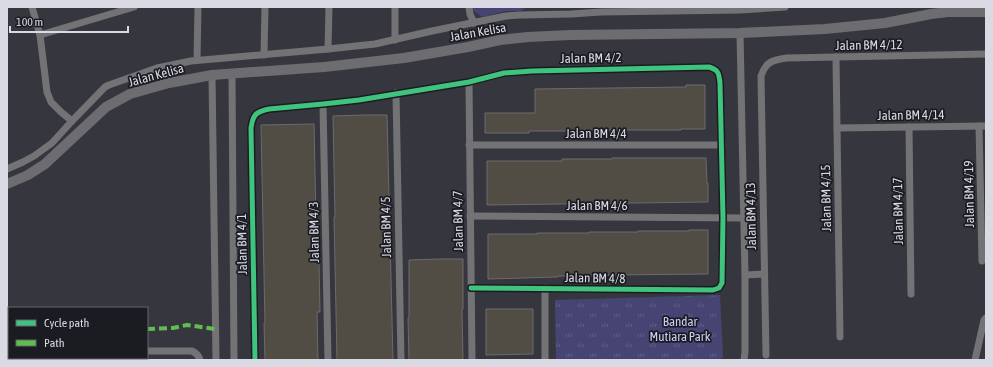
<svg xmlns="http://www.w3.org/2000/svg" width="993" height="367" font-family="'Asap Condensed',sans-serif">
	<defs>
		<pattern id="park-tufts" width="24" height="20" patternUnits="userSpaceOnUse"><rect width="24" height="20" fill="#464473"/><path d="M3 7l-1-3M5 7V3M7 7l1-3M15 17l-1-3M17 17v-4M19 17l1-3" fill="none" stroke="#605e87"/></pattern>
	</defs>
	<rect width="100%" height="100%" fill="#36363e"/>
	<g fill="url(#park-tufts)">
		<polygon points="472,7 527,7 521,11 506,11 482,17 474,11"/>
		<polygon points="720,295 723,357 719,360 556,360 555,300"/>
	</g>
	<g fill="#514d45" stroke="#6c6b6c">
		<polygon points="686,85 705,85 705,129 681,129 681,130 579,130 579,131 529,131 529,133 485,133 485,113 535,113 535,89 686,87"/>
		<polygon points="363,115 387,115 393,360 337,360 334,217 335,217 333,116"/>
		<polygon points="314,124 316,219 318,219 320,312 317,312 318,360 265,360 264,323 265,323 261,125"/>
		<polygon points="612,158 706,158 707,183 708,183 708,202 487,205 487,161 562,161 562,159 612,159"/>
		<polygon points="689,230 708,230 708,274 608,275 608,276 558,276 558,277 488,279 488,234 537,234 537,233 589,233 589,232 638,232 638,231 689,231"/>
		<polygon points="440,259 463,259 463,309 462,309 463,360 409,360 408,318 409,318 409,260"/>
		<polygon points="486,309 533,309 533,354 486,355"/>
	</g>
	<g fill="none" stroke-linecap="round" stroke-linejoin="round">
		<g stroke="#737376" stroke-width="7">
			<polyline points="32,7 40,35 47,92 51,102 61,112 72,121"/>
			<polyline points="469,7 470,14 474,23"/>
			<polyline points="740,33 745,275 745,352 744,360"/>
			<polyline points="40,35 134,7"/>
			<polyline points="395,40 395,7"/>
			<polyline points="328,49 329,7"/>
			<polyline points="264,55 265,7"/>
			<polyline points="836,57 840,337"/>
			<polyline points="197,60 198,7"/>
			<polyline points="232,73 234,360"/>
			<polyline points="212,75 216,360"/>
			<polyline points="469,82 472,360"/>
			<polyline points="396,93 401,360"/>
			<polyline points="323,104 328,360"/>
			<polyline points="979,126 982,261"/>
			<polyline points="909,127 911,294"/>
			<polyline points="837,128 986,126"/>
			<polyline points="469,145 722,145"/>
			<polyline points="7,169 23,162 34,156 52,143 72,121 105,87 109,85 157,68 191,61 328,49 375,44 432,31 506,16 520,15 571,14 601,12 740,10 785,7"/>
			<polyline points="470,216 744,218"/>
			<polyline points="745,275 764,274"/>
			<polyline points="545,288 545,360"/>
			<path d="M147 351H192C196 353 199 355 200 360"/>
			<polyline points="7,354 9,354"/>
			<path d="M766 355 761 76C766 61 773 60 787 58L986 54"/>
			<path d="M255 360 251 128C253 114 256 112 269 109L323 104 359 100 469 82 504 73 532 71 709 67C719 70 719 74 720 83L723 218 722 283 719 288 713 290 471 288"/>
			<polyline points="975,360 984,320 986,318"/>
		</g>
		<polyline stroke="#6c6c71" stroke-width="10" points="7,184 28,175 45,164 106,107 130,94 144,90 169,83 212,75 324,67 404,58 468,47 500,40 528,37 570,35 740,33 825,29 885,23 931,14 948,12 986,12"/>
		<g stroke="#5fbe4e" stroke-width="4" stroke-dasharray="8 4" stroke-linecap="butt">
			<polyline points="7,319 9,319"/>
			<polyline points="147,329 173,328 187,325 215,329"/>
		</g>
		<g stroke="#1b1b22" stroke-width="8">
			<path id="cycleway" d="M255 360 251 128C253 114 256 112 269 109L323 104 359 100 469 82 504 73 532 71 709 67C719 70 719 74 720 83L723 218 722 283 719 288 713 290 471 288"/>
		</g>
		<use href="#cycleway" stroke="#40c37c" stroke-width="5"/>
	</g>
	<g text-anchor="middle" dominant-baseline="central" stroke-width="3.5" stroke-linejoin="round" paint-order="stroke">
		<g font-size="13" fill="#d9dae4" stroke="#1b1b22">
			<text transform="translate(478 32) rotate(-10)">Jalan Kelisa</text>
			<text transform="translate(869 45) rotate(-1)">Jalan BM 4/12</text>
			<text transform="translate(591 58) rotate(-1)">Jalan BM 4/2</text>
			<text transform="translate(156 75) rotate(-15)">Jalan Kelisa</text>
			<text transform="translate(911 115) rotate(-1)">Jalan BM 4/14</text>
			<text x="596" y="133">Jalan BM 4/4</text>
			<text transform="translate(969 194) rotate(-91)">Jalan BM 4/19</text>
			<text transform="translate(826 198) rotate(-91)">Jalan BM 4/15</text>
			<text x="597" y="205">Jalan BM 4/6</text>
			<text transform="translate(898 211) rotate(-91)">Jalan BM 4/17</text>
			<text transform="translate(751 216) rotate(-91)">Jalan BM 4/13</text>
			<text transform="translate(458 221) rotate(-91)">Jalan BM 4/7</text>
			<text transform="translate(386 227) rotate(-91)">Jalan BM 4/5</text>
			<text transform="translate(314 232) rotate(-91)">Jalan BM 4/3</text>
			<text transform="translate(242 244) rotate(-91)">Jalan BM 4/1</text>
			<text transform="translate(595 278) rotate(1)">Jalan BM 4/8</text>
		</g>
		<g font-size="13" fill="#cdcef7" stroke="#1b1b22">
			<text x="680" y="321">Bandar<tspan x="680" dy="15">Mutiara Park</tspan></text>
		</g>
	</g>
	<rect width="993" height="367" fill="none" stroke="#d9dae4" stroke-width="16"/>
	<rect x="8" y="307" width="140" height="52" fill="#1b1b22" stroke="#676770"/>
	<rect x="16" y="320" width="20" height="6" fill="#40c37c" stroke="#676770"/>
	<text x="44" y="327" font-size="12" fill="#d9dae4">Cycle path</text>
	<rect x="16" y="340" width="20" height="6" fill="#5fbe4e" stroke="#676770"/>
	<text x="44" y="347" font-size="12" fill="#d9dae4">Path</text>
	<path d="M10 26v6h118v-6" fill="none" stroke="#d9dae4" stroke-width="2"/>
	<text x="16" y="26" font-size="12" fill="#d9dae4" stroke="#1b1b22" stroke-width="3" paint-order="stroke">100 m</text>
</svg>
